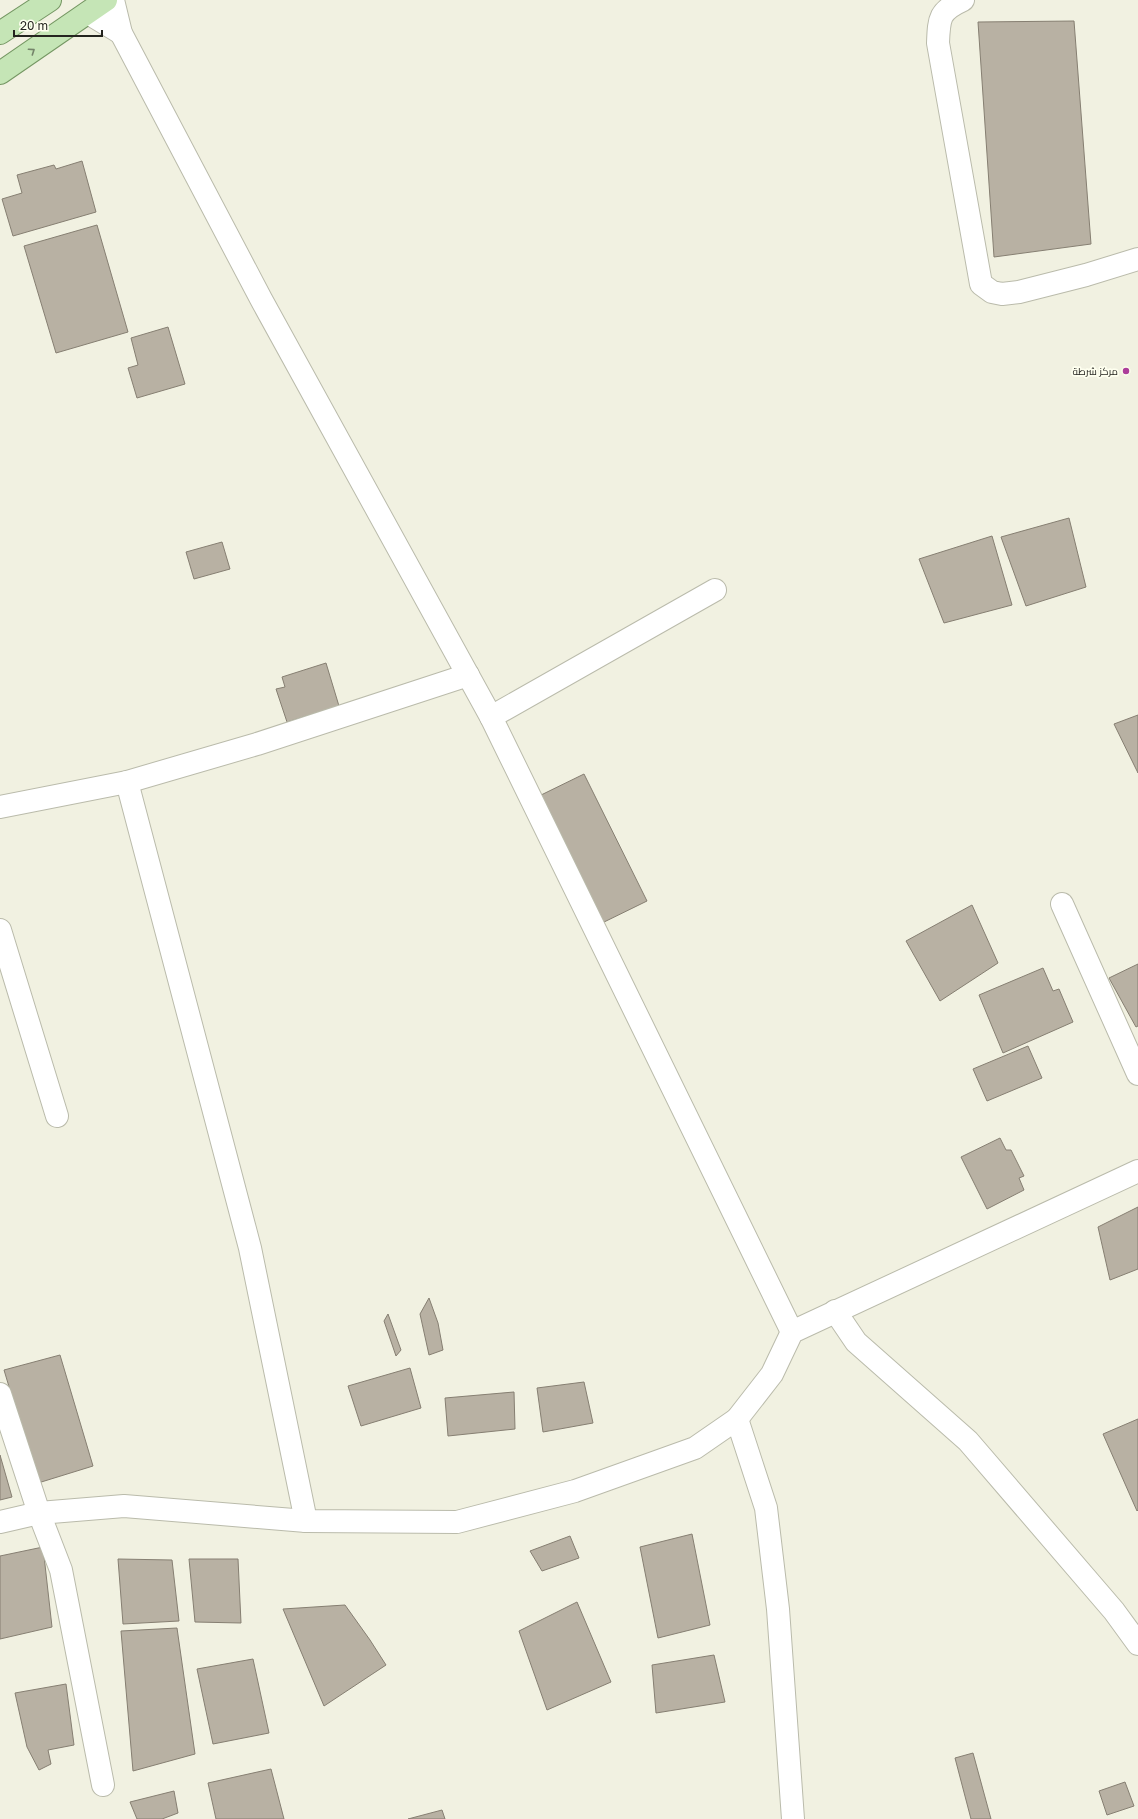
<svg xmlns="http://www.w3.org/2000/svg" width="1138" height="1819" font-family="'Golos Text',Cairo,sans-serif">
	<rect width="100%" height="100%" fill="#f1f1e1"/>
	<g fill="#b8b1a3" stroke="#867f72">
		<polygon points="1074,21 1091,244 994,257 978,22"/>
		<polygon points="82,161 96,212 13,236 2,199 22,193 17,175 54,165 56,169"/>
		<polygon points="97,225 128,332 56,353 24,246"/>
		<polygon points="168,327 185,384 137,398 128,368 138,365 131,338"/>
		<polygon points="1069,518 1086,587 1026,606 1001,537"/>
		<polygon points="992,536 1012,605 944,623 919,559"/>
		<polygon points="222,542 230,569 194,579 186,552"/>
		<polygon points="326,663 339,706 287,722 276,689 285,687 282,677"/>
		<polygon points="1138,715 1138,773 1114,724"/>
		<polygon points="584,774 647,901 600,924 537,797"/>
		<polygon points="972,905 998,963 940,1001 906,941"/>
		<polygon points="1138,964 1138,1026 1136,1027 1109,978"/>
		<polygon points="1043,968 1053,991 1059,989 1073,1022 1003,1053 979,995"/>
		<polygon points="1028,1046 1042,1078 987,1101 973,1069"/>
		<polygon points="1000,1138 1006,1150 1011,1150 1024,1176 1019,1178 1024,1190 987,1209 961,1157"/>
		<polygon points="1138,1207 1138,1269 1110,1280 1098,1227"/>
		<polygon points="429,1298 438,1323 443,1350 429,1355 420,1314"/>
		<polygon points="388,1314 401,1350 396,1356 384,1321"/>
		<polygon points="60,1355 93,1466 38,1483 4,1370"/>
		<polygon points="410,1368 421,1408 361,1426 348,1386"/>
		<polygon points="584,1382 593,1423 543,1432 537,1388"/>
		<polygon points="514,1392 515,1429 448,1436 445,1398"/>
		<polygon points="1138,1419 1138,1510 1137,1511 1103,1434"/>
		<polygon points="0,1455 12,1497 0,1500"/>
		<polygon points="692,1534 710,1625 658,1638 640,1547"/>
		<polygon points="570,1536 579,1558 542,1571 530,1551"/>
		<polygon points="43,1547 52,1627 0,1639 0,1556"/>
		<polygon points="118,1559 172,1560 179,1621 123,1624"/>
		<polygon points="189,1559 238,1559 241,1623 195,1622"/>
		<polygon points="577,1602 611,1682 547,1710 519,1631"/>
		<polygon points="345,1605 370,1640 386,1665 324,1706 283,1609"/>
		<polygon points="177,1628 195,1754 133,1771 121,1631"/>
		<polygon points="714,1655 725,1702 656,1713 652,1665"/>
		<polygon points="253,1659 269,1733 213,1744 197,1669"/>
		<polygon points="66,1684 74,1745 48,1750 51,1764 39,1770 27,1747 15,1693"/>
		<polygon points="973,1753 991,1819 971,1819 955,1758"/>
		<polygon points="271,1769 284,1819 216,1819 208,1783"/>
		<polygon points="1125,1782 1134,1806 1107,1815 1099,1791"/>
		<polygon points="174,1791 178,1813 162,1819 137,1819 130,1802"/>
		<polygon points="442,1810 445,1819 408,1819"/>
	</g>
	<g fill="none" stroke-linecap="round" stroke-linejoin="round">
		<g stroke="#babbab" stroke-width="24">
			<g id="minor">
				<polyline points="113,0 121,33 261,299 491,717 792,1332"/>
				<path d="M963 0C939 11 939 18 938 43L981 284 992 292 1002 294 1019 292 1086 275 1138 259"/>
				<polyline points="88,13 121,33"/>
				<polyline points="491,717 715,590"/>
				<polyline points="127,782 250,1248 306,1521"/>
				<polyline points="0,807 127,782 257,744 468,675"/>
				<polyline points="1062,904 1138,1074"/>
				<polyline points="0,930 57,1116"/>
				<polyline points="835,1311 856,1342 968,1441 1114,1611 1138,1644"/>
				<polyline points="0,1394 39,1513 61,1570 103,1785"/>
				<polyline points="737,1419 766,1508 778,1609 793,1819"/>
				<polyline points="0,1522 39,1513 124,1506 306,1521 457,1522 575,1491 695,1448 737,1419 772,1374 792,1332 1138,1171"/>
			</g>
		</g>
		<g stroke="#749662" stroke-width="24">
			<g id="major">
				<polyline points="0,33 50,0"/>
				<polyline points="0,73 106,0"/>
			</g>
		</g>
		<use href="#minor" stroke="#fff" stroke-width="22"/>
		<use href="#major" stroke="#c5e5b6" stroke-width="22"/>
	</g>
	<defs><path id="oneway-chevron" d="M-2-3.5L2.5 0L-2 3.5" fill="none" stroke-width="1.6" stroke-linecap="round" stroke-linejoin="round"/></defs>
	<use stroke="#74846a" href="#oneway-chevron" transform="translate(32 51) rotate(-34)"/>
	<circle fill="#ac3d9a" stroke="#feffef" stroke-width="1.5" cx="1126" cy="371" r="4"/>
	<g text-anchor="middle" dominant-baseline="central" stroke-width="3.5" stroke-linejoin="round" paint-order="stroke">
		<g font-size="10" fill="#24241f" stroke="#feffef" text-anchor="end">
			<text x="1118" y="371">مركز شرطة</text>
		</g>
	</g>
	<path d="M14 30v6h88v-6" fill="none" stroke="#24241f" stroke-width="2"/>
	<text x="20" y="30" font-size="12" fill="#24241f" stroke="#feffef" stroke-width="3" paint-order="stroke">20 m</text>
</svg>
